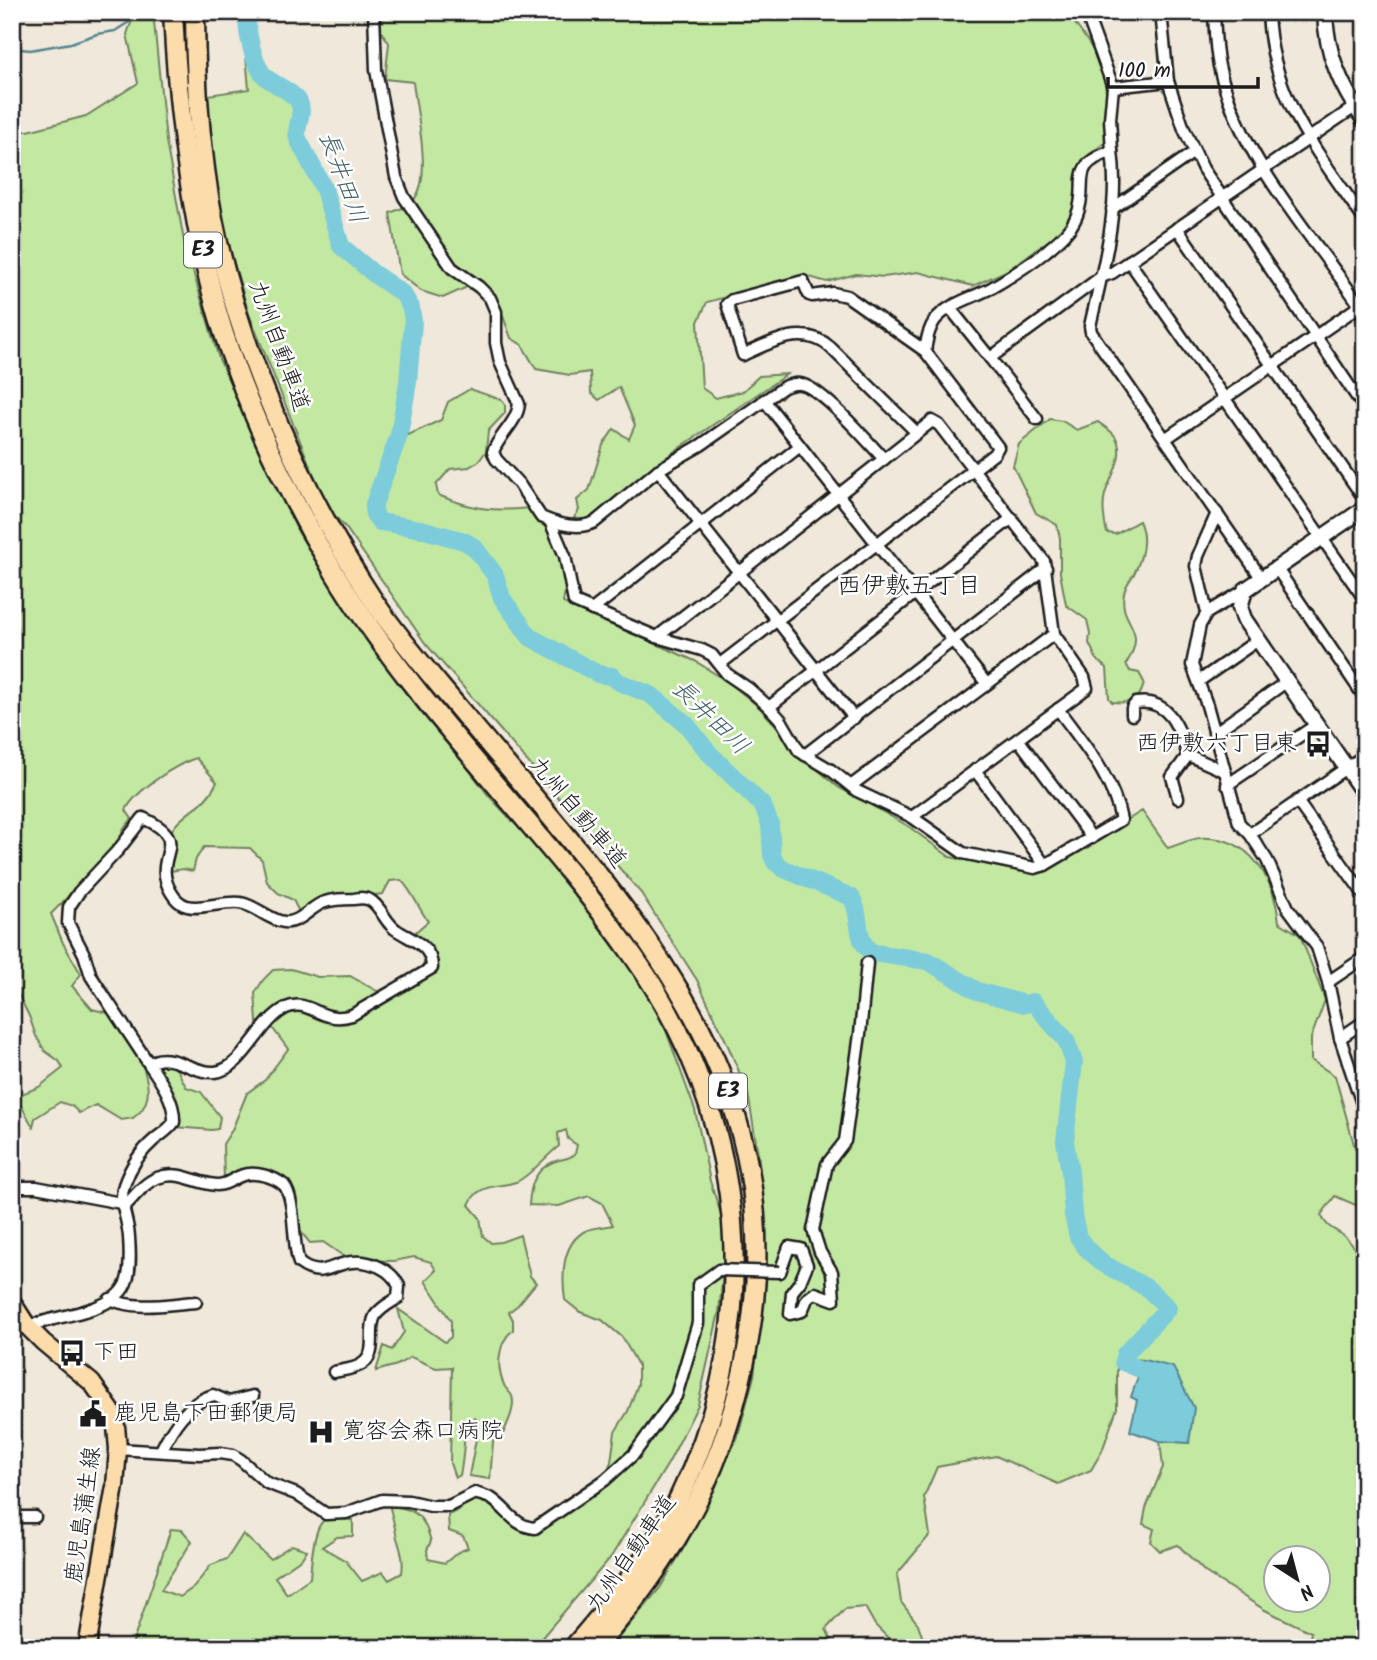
<svg xmlns="http://www.w3.org/2000/svg" width="1377" height="1660" font-family="Kalam,'Klee One',sans-serif">
	<rect width="100%" height="100%" fill="#f0e8da"/>
	<filter id="ink" filterUnits="userSpaceOnUse"><feTurbulence type="fractalNoise" baseFrequency=".0143" numOctaves="2"/><feDisplacementMap in="SourceGraphic" scale="14" xChannelSelector="R" yChannelSelector="G"/><feConvolveMatrix kernelMatrix="1 2 1 2 8 2 1 2 1" color-interpolation-filters="sRGB"/></filter>
	<g filter="url(#ink)">
		<g fill="#c3e8a2" stroke="#70825f" stroke-width="2" fill-rule="evenodd">
			<path d="M135 12H153L166 141 184 241 219 359 297 530 326 578 365 633 489 796 550 861 653 995 695 1110 710 1181 724 1223 725 1254 719 1312 698 1405 669 1462 611 1557 533 1648H131L171 1529 182 1530 192 1541 161 1590 180 1597 194 1587 211 1565 227 1559 243 1534 270 1559 292 1545 307 1550 302 1558 275 1577 287 1594 310 1578C311 1566 313 1525 325 1520 333 1517 345 1520 353 1520V1536L337 1537 322 1547 346 1561 362 1581 383 1572 389 1580 402 1573C404 1559 401 1551 397 1538 395 1528 393 1519 390 1508L392 1506C417 1509 424 1517 431 1541L427 1550 428 1559 445 1563 458 1552 468 1548 463 1536 449 1531 448 1515 461 1509 464 1501 484 1500 526 1531 539 1532 573 1509 606 1474 611 1462 615 1432 628 1411 638 1384V1365L622 1337 602 1320 580 1312 565 1300C562 1278 561 1244 585 1231 592 1227 605 1227 613 1225L602 1203 589 1196 559 1206 529 1205C530 1187 534 1170 553 1162 562 1158 568 1160 575 1154L577 1145 568 1139 566 1130 558 1133 559 1146C547 1155 529 1177 516 1182 497 1188 478 1183 469 1205L480 1218 483 1236 491 1243 501 1242 520 1235 530 1276 536 1283 518 1305 509 1312 513 1320V1330C497 1343 496 1369 505 1387 507 1390 511 1393 512 1396 516 1408 507 1424 503 1434L494 1430 490 1479 469 1476 479 1423 475 1418 467 1423C463 1441 464 1458 460 1475L455 1478 450 1463 452 1367 436 1368 411 1357 397 1365 376 1371 384 1346 392 1350 404 1332 398 1309 445 1342 451 1337V1321L425 1281 436 1270 431 1262 414 1257 394 1261 355 1260 345 1257 323 1242 310 1243 295 1225 287 1196 272 1182 246 1171 234 1173 224 1181 223 1144 232 1130 247 1093 265 1080 288 1049 268 1022H257L255 993 263 980 273 970 291 969 318 977 350 976 377 991 395 986 423 968 425 955 410 937 428 921C418 908 413 892 401 880L390 881 383 894 323 901 299 912 293 900 278 893 267 882 262 860 250 848 204 847 196 859 193 871 183 869 164 872C166 858 165 839 174 827 188 809 205 807 217 782L196 758C175 765 136 790 126 810L132 819 122 831V841L51 914 63 943 81 974 72 986 92 1009 117 1015C129 1036 158 1082 144 1106 142 1111 137 1115 133 1118L121 1120 96 1105 79 1113 72 1106 60 1102 35 1118 33 1127 22 1107 12 1098 39 1087 63 1068 59 1061 45 1051 36 1036 29 1016 16 990 12 967V131H28L86 116 138 83 127 34Z"/>
			<path d="M381 12H1066C1107 64 1108 76 1107 141L1082 160 1076 177 1074 216 1063 230 1008 270 973 286 918 272 884 277 856 274 827 282 806 276 707 302 698 322 702 388 716 398 743 391 759 376 787 374 672 453 624 492 607 510 583 523 574 518 579 510 577 500 589 490 603 445 614 429 629 439 635 425 619 387 599 400 591 393 590 372 570 375 536 369 522 345 511 338 499 305 484 288 467 287 443 298 421 291 400 274 390 213C400 209 412 205 417 195 431 171 416 110 413 82L385 79 389 43 381 31Z"/>
			<path d="M244 34C249 50 252 72 266 82 275 89 291 92 296 103 301 113 291 123 293 134 298 157 316 178 325 201 330 216 328 233 338 246 354 268 395 284 405 305 414 323 396 417 393 442L441 420 448 402 470 389 502 400 505 405V413L488 431 486 451 479 461 469 467 450 469 436 485 438 495C472 509 492 512 529 508L538 521 549 530 555 542 567 576 563 603 695 661 731 684 759 707 810 763 838 787 908 826 950 857 1018 871 1042 872 1142 811 1168 848C1178 845 1190 839 1200 838 1250 835 1274 878 1279 922L1300 935 1325 1000 1311 1038V1060L1335 1076 1355 1148 1365 1159V1209L1335 1196 1321 1215C1330 1232 1334 1227 1346 1238 1361 1252 1368 1277 1362 1296L1365 1297V1639L1363 1648H1308L1311 1632 1265 1610 1205 1572 1178 1545 1160 1551 1151 1542 1154 1529 1143 1524 1146 1508 1163 1467 1160 1441 1189 1443 1144 1360 1117 1357V1408L1102 1451 1091 1470 1058 1484 996 1456 937 1467 924 1497 930 1535 897 1574 901 1602 918 1624 926 1648H898L875 1625 865 1607 845 1609 826 1629 835 1648H610L660 1588 686 1544 737 1439 754 1376 765 1285V1234L759 1160 748 1093 726 1041 697 980 641 893 425 643 346 528 327 508 249 314 224 230 210 141 208 95 249 89ZM1276 1558H1318V1600H1276Z"/>
			<path d="M1050 419 1062 421 1077 430 1098 422C1103 426 1112 431 1115 436 1127 455 1110 477 1105 494 1102 505 1104 522 1107 533L1116 534 1139 521C1147 538 1142 558 1134 574 1130 580 1125 586 1124 593 1118 625 1150 626 1126 664L1130 671 1139 673 1144 682C1141 701 1130 704 1112 702L1109 698 1107 668 1097 660 1089 643 1090 633 1087 620 1066 605 1060 573V538L1057 525 1036 513 1013 466 1019 444Z"/>
			<polygon points="167,1061 178,1071 186,1087 201,1092 220,1117 218,1129 212,1130 175,1127 153,1066"/>
		</g>
		<polygon fill="#7dccdb" stroke="#56868f" stroke-width="2" points="1144,1360 1173,1367 1194,1408 1189,1443 1160,1441 1130,1431 1137,1400 1131,1397"/>
		<g fill="none" stroke-linecap="round" stroke-linejoin="round">
			<polyline stroke="#56868f" stroke-width="2.5" points="12,48 30,50 71,43 97,34 115,31 129,22"/>
			<path stroke="#7dccdb" stroke-width="18" d="M247 12C246 29 253 68 268 79 277 86 293 92 299 102 305 114 294 126 298 139L324 189 341 246 374 274 403 294 411 308 413 322 408 382 399 435 374 504V514L380 522 421 529 464 541 474 547 495 575 502 598 530 637 598 674 612 676 619 682 651 695 686 724 708 752 763 806 770 824 772 855 775 862 784 869 851 897C863 914 853 943 874 953L928 961 977 991 1025 1004 1033 1002 1066 1040 1074 1062 1065 1141 1070 1172 1073 1215 1078 1237 1086 1248 1104 1264 1147 1288 1168 1308 1125 1354 1123 1362 1147 1372"/>
			<g stroke="#1c1c1c" stroke-width="15">
				<g id="street">
					<path d="M374 12 376 70 396 177 404 197 452 268 479 287 490 298 496 312V343L500 362 519 404C517 423 499 435 493 452L496 459 519 484 541 517C557 524 579 530 595 522L658 470 701 445 784 387C789 385 795 383 800 384 820 386 868 442 884 459L932 421 939 425 1044 561 1054 634 1084 677 1087 688 912 817"/>
					<polyline points="1161,12 1168,81 1184,129 1203,169 1365,409"/>
					<path d="M1214 12C1215 30 1215 48 1219 66 1240 160 1313 235 1365 313"/>
					<path d="M1268 12C1271 99 1318 152 1365 221"/>
					<polyline points="1113,87 1168,81"/>
					<path d="M1112 151C1120 208 1103 269 1090 326L1091 332 1262 579"/>
					<polyline points="1112,209 1194,152"/>
					<polyline points="1177,228 1365,500"/>
					<polyline points="1129,261 1365,600"/>
					<polyline points="950,308 990,358 1101,277 1112,273 1365,100"/>
					<path d="M925 351C927 340 928 330 935 320 949 303 973 298 991 288 1010 277 1029 265 1045 252 1058 241 1071 231 1077 215 1090 182 1066 167 1112 151L1110 119 1113 87 1086 12"/>
					<polyline points="990,358 1037,419"/>
					<polyline points="764,400 986,683"/>
					<polyline points="1165,439 1364,303"/>
					<polyline points="658,470 854,718"/>
					<path d="M550 521 565 556 574 602 657 637 702 650 712 655 727 674 749 689 769 707 781 720 799 751 831 770 857 791 912 817 963 853 1035 868 1045 865 1121 820C1113 777 1083 744 1058 709"/>
					<polyline points="1277,569 1365,698"/>
					<polyline points="1245,590 1207,613 1200,625 1192,665 1207,705 1239,823 1250,834 1267,860 1288,908 1317,947 1328,982 1340,1038 1365,1113"/>
					<polyline points="592,610 800,446"/>
					<polyline points="1207,613 1196,566 1198,556 1217,513"/>
					<polyline points="657,637 884,459"/>
					<path d="M720 664 994 454 998 447 925 351 847 296 833 293 812 296 809 295 803 281 732 300 727 304 743 355C770 342 804 324 830 347L917 433"/>
					<polyline points="1199,681 1258,640"/>
					<polyline points="769,707 1012,518"/>
					<path d="M1132 715V708L1136 703C1170 698 1179 729 1188 755L1224 771"/>
					<polyline points="1214,733 1286,682"/>
					<polyline points="1018,739 1092,838"/>
					<polyline points="805,755 1046,568"/>
					<polyline points="975,770 1045,865"/>
					<polyline points="852,785 1054,634"/>
					<polyline points="1227,785 1316,725"/>
					<polyline points="1178,798 1172,777 1188,755"/>
					<polyline points="1297,801 1365,896"/>
					<polyline points="1250,834 1365,755"/>
					<polyline points="1328,982 1365,957"/>
					<polyline points="1340,1038 1365,1021"/>
					<polyline points="20,1187 36,1187 121,1203"/>
					<path d="M124 1207C134 1197 144 1183 157 1178 179 1169 196 1184 217 1185 228 1185 233 1178 243 1175 256 1171 274 1177 284 1185 296 1200 292 1244 299 1263 322 1280 330 1264 352 1262 370 1260 391 1269 399 1286L398 1298C390 1303 380 1308 375 1316 367 1331 379 1353 362 1364 355 1369 343 1370 334 1372"/>
					<polyline points="780,1272 789,1247 801,1249 807,1265 800,1282 792,1292 790,1314 802,1311 807,1299 815,1293 834,1300 832,1272 820,1252 813,1230 827,1164 845,1141 860,1034 867,963"/>
					<path d="M110 1299C136 1311 168 1304 196 1302"/>
					<path d="M28 1327C55 1314 117 1314 127 1280 131 1267 130 1251 129 1237 128 1218 118 1202 124 1185 130 1168 141 1151 154 1140 161 1134 169 1130 174 1122 175 1101 161 1081 149 1064 168 1049 193 1074 215 1072 244 1069 259 1021 286 1008 310 997 320 1025 352 1015L432 968C432 946 414 941 398 931 385 924 382 907 370 900 364 897 359 898 354 899 343 899 332 899 322 903 310 908 299 924 284 922 268 920 256 905 240 903 223 901 201 910 187 906 179 904 175 899 171 892 149 855 196 842 143 818L119 849 79 892 69 907 68 923 84 954 91 976 149 1064"/>
					<path d="M118 1449 199 1454 220 1453 233 1455 241 1460 267 1483 296 1494 326 1514 346 1513 382 1500 409 1501 431 1506H449L475 1493C480 1495 487 1496 492 1499 508 1510 514 1526 535 1528L605 1480 634 1454 676 1396 698 1323V1285L719 1270"/>
					<path d="M161 1450C172 1428 187 1403 213 1395L229 1402 253 1396"/>
					<polyline points="12,1517 35,1517"/>
				</g>
			</g>
			<g stroke="#1c1c1c" stroke-width="19">
				<g id="secondary">
					<path d="M1325 12C1326 54 1341 87 1365 121"/>
					<polyline points="1365,508 1245,590 1240,607 1244,619 1365,795"/>
				</g>
			</g>
			<g stroke="#1c1c1c" stroke-width="21">
				<polyline id="primary" points="12,1302 28,1327 43,1342 92,1383 111,1410 116,1426 118,1449 115,1486 87,1648"/>
			</g>
			<g stroke="#1c1c1c" stroke-width="23">
				<g id="highway">
					<path d="M173 12C177 100 188 191 208 277 232 377 281 484 334 572 418 712 541 824 634 957 748 1119 766 1319 679 1498 652 1553 613 1602 573 1648"/>
					<path d="M195 12C195 64 198 117 205 169 223 314 294 481 375 603 401 641 432 676 461 711 620 902 795 1068 749 1339 728 1464 678 1554 595 1648"/>
				</g>
			</g>
			<use href="#street" stroke="#fff" stroke-width="10"/>
			<use href="#secondary" stroke="#fff" stroke-width="14"/>
			<use href="#primary" stroke="#fddcac" stroke-width="16"/>
			<use href="#highway" stroke="#fddcac" stroke-width="18"/>
			<g stroke="#1c1c1c" stroke-width="15" stroke-linecap="butt">
				<polyline id="street-bridge" points="719,1270 780,1272"/>
			</g>
			<use href="#street-bridge" stroke="#fff" stroke-width="10"/>
		</g>
	</g>
	<defs>
		<g id="bus-bare" transform="scale(2.1)"><path d="M-5-6H5V4H4V6H2V4H-2V6H-4V4H-5ZM-3.5-4V0h7V-4ZM-3.5 1.2v1.5H-2V1.2ZM2 1.2v1.5H3.5V1.2Z" fill="#1c1c1c" stroke="#fff" stroke-width="2.5" paint-order="stroke"/></g>
		<g id="civic-bare" transform="scale(2.1)"><path d="M-.6-6.5H3V-4.5H.6V-3L4-1V1h2V6H-6V1h2V-1L-.6-3ZM-1.2 2.5V6h2.4V2.5Z" fill="#1c1c1c" stroke="#fff" stroke-width="2.5" paint-order="stroke"/></g>
		<g id="hospital-bare" transform="scale(2.1)"><path d="M-5-5h3v3.5h4V-5h3V5h-3V1.5h-4V5h-3Z" fill="#1c1c1c" stroke="#fff" stroke-width="2.5" paint-order="stroke"/></g>
	</defs>
	<g fill-rule="evenodd">
		<use href="#bus-bare" x="1318" y="744"/>
		<use href="#bus-bare" x="72" y="1353"/>
		<use href="#civic-bare" x="93" y="1414"/>
		<use href="#hospital-bare" x="321" y="1432"/>
	</g>
	<g text-anchor="middle" dominant-baseline="central" stroke-width="5" stroke-linejoin="round" paint-order="stroke">
		<g fill="#fff" stroke="#606060" stroke-width="2">
			<rect x="184" y="232.5" width="38" height="35" rx="5"/>
			<rect x="709" y="1073.5" width="38" height="35" rx="5"/>
		</g>
		<g font-size="21" font-weight="bold" fill="#1c1c1c">
			<text x="203" y="250">E3</text>
			<text x="728" y="1091">E3</text>
		</g>
		<g font-size="23" fill="#1c1c1c" stroke="#fff">
			<text transform="translate(278 346) rotate(70)">九州自動車道</text>
			<text transform="translate(577 813) rotate(50)">九州自動車道</text>
			<text transform="translate(84 1515) rotate(-82)">鹿児島蒲生線</text>
			<text transform="translate(632 1554) rotate(-55)">九州自動車道</text>
		</g>
		<g font-size="23" fill="#1c1c1c" stroke="#fff" text-anchor="start">
			<text x="1297" y="744" text-anchor="end">西伊敷六丁目東</text>
			<text x="93" y="1353">下田</text>
			<text x="114" y="1414">鹿児島下田郵便局</text>
			<text x="342" y="1432">寛容会森口病院</text>
		</g>
		<g font-size="24" font-style="italic" fill="#436268" stroke="#fff">
			<text transform="translate(342 178) rotate(70)">長井田川</text>
			<text transform="translate(710 718) rotate(44)">長井田川</text>
		</g>
		<g font-size="24" fill="#1c1c1c" stroke="#fff">
			<text x="909" y="586">西伊敷五丁目</text>
		</g>
	</g>
	<rect width="1377" height="1660" fill="none" stroke="#fff" stroke-width="42"/>
	<rect x="21" y="21" width="1335" height="1618" fill="none" stroke="#1c1c1c" stroke-width="2.5" filter="url(#ink)"/>
	<g transform="translate(1297 1579) rotate(144)"><circle r="33" fill="#ffffff" stroke="#a4a4a4" stroke-width="2"/>
	<path d="M0-5L12 26L0 18L-12 26Z" fill="#1c1c1c"/>
	<text y="-10" font-size="19" font-weight="bold" text-anchor="middle" fill="#1c1c1c">N</text>
	</g>
	<path d="M1108 77v10h150v-10" fill="none" stroke="#1c1c1c" stroke-width="3.5"/>
	<text x="1118" y="77" font-size="21" fill="#1c1c1c" stroke="#ffffff" stroke-width="5" paint-order="stroke">100 m</text>
</svg>
